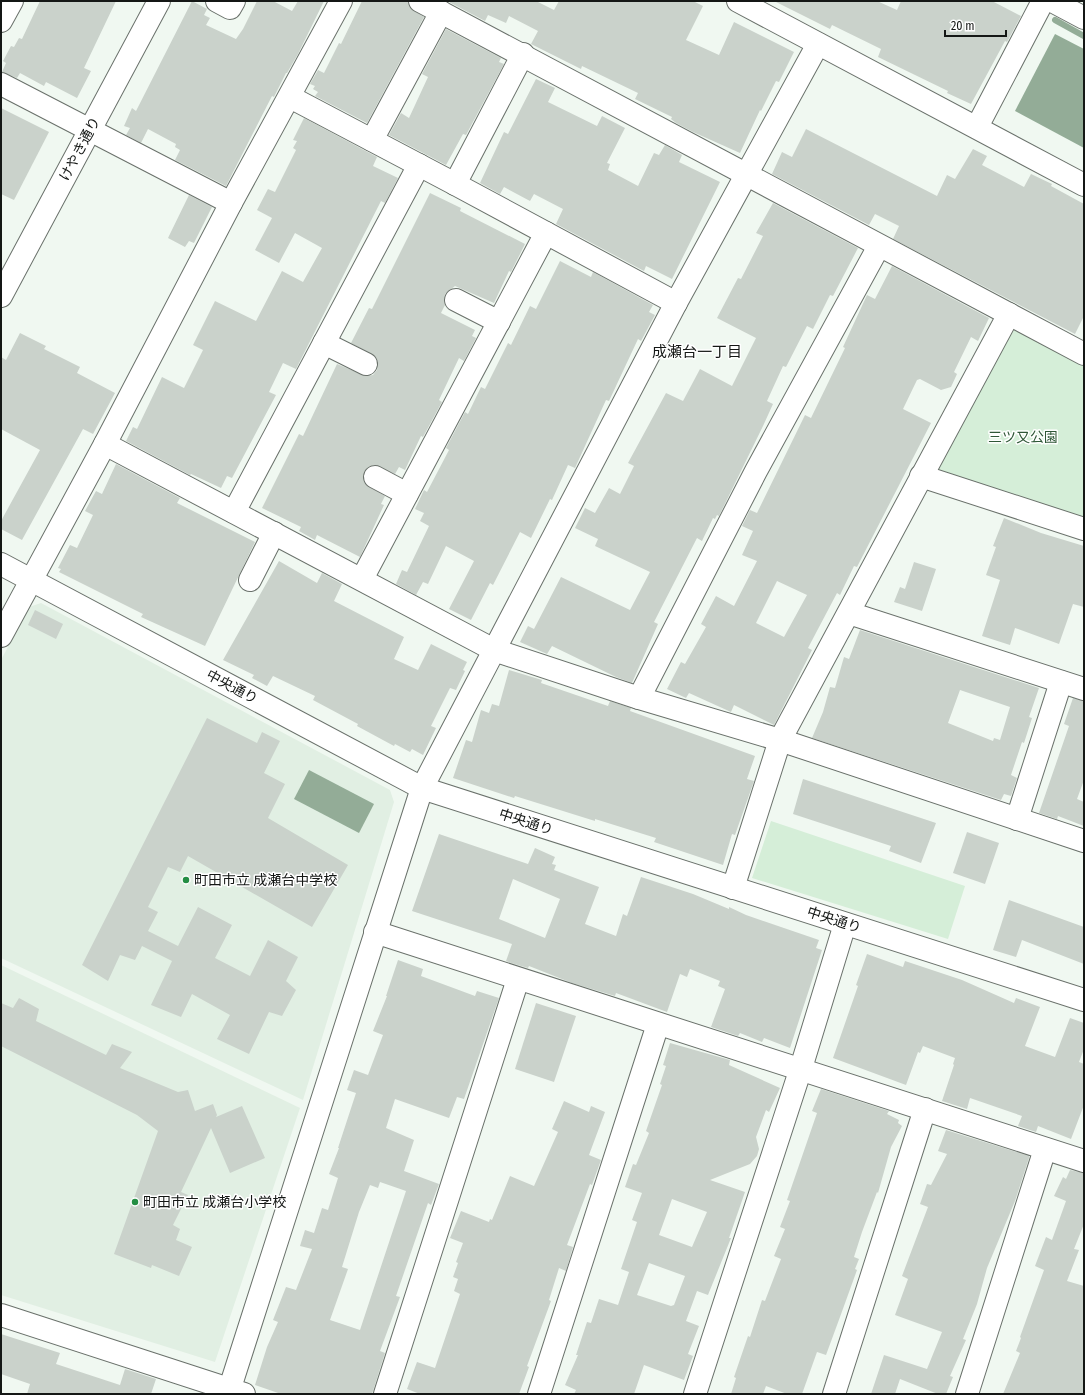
<svg xmlns="http://www.w3.org/2000/svg" width="1085" height="1395" font-family="'Fira Sans Condensed','Noto Sans JP',sans-serif">
	<rect width="100%" height="100%" fill="#f0f8f1"/>
	<g fill="#e1efe3">
		<polygon points="41,603 390,790 394,802 303,1100 1,958 1,660 29,607"/>
		<polygon points="1,965 300,1108 215,1362 1,1295"/>
	</g>
	<g fill="#d5eed8">
		<polygon points="1015,327 1084,366 1084,520 940,474 938,466"/>
		<polygon points="771,821 965,886 948,939 752,878"/>
	</g>
	<g fill="#93ac97">
		<polygon points="1055,34 1084,49 1084,148 1015,111"/>
		<polygon points="309,770 374,804 359,833 294,799"/>
	</g>
	<g fill="none" stroke-linecap="round" stroke-linejoin="round">
		<polyline stroke="#93ac97" stroke-width="6" points="1055,20 1084,36"/>
	</g>
	<g fill="#cad2cb" fill-rule="evenodd">
		<polygon points="40,1 116,1 84,68 91,71 77,98 46,82 44,86 20,73 17,78 2,72 6,63 3,61 11,46 14,47 19,38 22,39"/>
		<polygon points="192,1 207,9 204,15 210,18 206,25 236,39 243,29 257,1 273,1 292,11 298,1 324,1 298,54 287,73 286,73 274,97 272,96 226,186 175,160 180,150 175,147 176,144 148,129 141,143 126,135 130,128 124,126 132,108 136,111"/>
		<polygon points="362,1 408,1 410,8 424,17 367,123 315,96 318,92 313,89 315,86 310,84 318,70 324,73 339,43 341,44"/>
		<polygon points="447,1 536,1 554,10 559,1 693,1 703,6 686,40 719,55 734,22 794,52 779,82 776,81 761,111 760,110 740,153 693,132 676,123 671,119 672,117 635,99 638,93 582,66 581,69 531,44 538,31 509,16 506,23 488,15 485,21"/>
		<polygon points="774,1 877,1 897,10 901,1 992,1 1021,16 1007,42 1005,41 971,104 947,93 948,91 878,57 881,49 832,25 830,29"/>
		<polygon points="446,29 501,58 499,62 504,64 466,135 463,134 446,165 389,135 401,113 409,118 428,77 422,74"/>
		<polygon points="536,79 555,88 548,102 597,126 602,116 625,128 607,163 610,164 608,170 638,186 654,153 659,155 665,145 682,155 679,162 720,182 672,279 646,266 644,271 556,224 563,209 534,194 530,201 504,187 500,194 480,183 504,132 508,134"/>
		<polygon points="1,108 49,132 14,200 1,194"/>
		<polygon points="304,118 377,157 373,166 398,178 385,203 381,201 296,369 283,363 269,392 276,395 232,478 227,476 221,488 191,474 190,475 126,441 133,427 137,429 162,377 184,388 203,350 193,345 215,301 256,321 282,271 303,282 322,248 295,233 279,263 255,250 272,218 257,210 268,189 275,192 296,150 293,148 297,141 293,140"/>
		<polygon points="806,129 937,196 947,175 955,179 973,149 987,156 982,165 1024,187 1031,174 1052,184 1051,186 1084,204 1084,316 1075,334 893,239 899,226 875,214 869,225 772,174 782,152 792,157"/>
		<polygon points="430,193 461,208 460,211 525,244 511,272 509,271 494,303 455,286 445,294 444,300 445,305 441,313 475,330 472,336 476,338 464,361 459,358 439,400 442,402 423,437 421,436 405,470 399,467 395,474 374,465 368,467 364,472 363,478 365,484 385,496 381,504 384,505 360,557 317,535 315,540 299,531 301,527 262,508 299,434 303,436 337,364 366,376 373,375 377,370 378,364 376,357 351,343 369,308 372,309"/>
		<polygon points="189,195 212,207 194,243 189,241 185,247 168,238"/>
		<polygon points="773,203 858,248 833,296 830,295 813,329 807,326 786,367 783,366 767,401 773,404 763,426 719,516 717,515 715,519 713,518 702,541 697,538 654,622 658,624 632,683 616,677 552,646 547,654 520,642 528,626 534,629 561,577 630,610 650,572 595,546 598,539 575,528 585,508 595,513 609,488 620,494 634,466 628,463 666,393 683,401 700,369 732,386 756,338 717,318 738,278 741,279 763,236 756,233"/>
		<polygon points="560,261 591,277 593,272 653,305 649,312 655,315 641,341 638,339 609,401 606,400 575,468 568,465 552,500 550,499 531,538 520,532 493,585 490,583 471,620 449,609 474,561 446,546 428,584 423,582 416,595 396,584 402,570 407,572 429,526 420,521 424,513 415,509 424,490 427,492 449,450 446,448 465,412 468,414 481,387 485,389 508,343 511,345 530,306 536,309"/>
		<path d="M892 266 989 318 978 341 971 337 954 372 957 374 951 387 941 390 920 379 917 380 903 409 931 423 857 567 854 566 840 595 837 593 808 648 812 650 774 725 734 705 731 712 689 693 686 698 667 689 681 662 685 664 706 627 701 624 716 596 734 606 757 561 742 555 753 531 742 526 750 510 757 513 805 415 811 418 845 348 843 347 867 295 875 299ZM777 581 807 595 784 637 756 623Z"/>
		<polygon points="20,333 46,346 44,349 80,367 77,373 115,393 93,434 83,429 22,540 1,529 1,521 40,450 1,429 1,357 6,360"/>
		<polygon points="116,464 180,498 177,503 255,542 205,646 141,617 143,614 59,572 61,569 58,568 70,545 77,548 93,515 85,511 96,491 102,494"/>
		<polygon points="1004,518 1041,533 1084,546 1084,607 1073,604 1059,644 1015,628 1010,645 982,636 1000,580 986,575 996,547 993,546"/>
		<polygon points="279,561 317,583 322,573 342,584 334,601 404,637 394,659 418,670 431,644 467,662 463,670 465,671 456,690 450,688 431,726 436,728 423,755 412,749 410,752 395,744 394,746 357,726 358,724 313,700 315,696 273,676 267,686 252,678 254,675 223,660"/>
		<polygon points="914,562 936,569 922,611 894,602 900,587 905,589"/>
		<polygon points="35,610 63,624 56,639 28,625"/>
		<path d="M860 630 1039 688 1029 717 1032 718 1024 743 1022 742 1011 775 1017 778 1011 796 1004 794 1001 800 812 738 823 712 830 687 835 688 844 657 849 659ZM960 690 1010 707 1000 740 994 738 993 741 948 723Z"/>
		<polygon points="509,670 542,680 541,683 608,706 610,701 631,708 630,711 755,756 747,779 754,781 735,835 732,834 723,865 654,842 656,838 595,819 595,821 515,796 514,798 453,778 466,740 472,742 481,710 489,713 492,704 499,706"/>
		<polygon points="1073,698 1084,701 1084,780 1077,799 1084,802 1084,826 1058,816 1057,819 1039,813 1069,726 1064,724"/>
		<polygon points="207,718 257,743 262,732 280,741 264,773 285,784 268,818 348,865 312,927 188,856 180,872 168,867 148,907 158,912 148,931 178,946 198,907 232,925 215,958 250,976 268,940 298,957 286,981 296,990 282,1016 269,1012 249,1054 217,1039 230,1015 192,994 181,1017 151,1005 172,961 142,946 135,960 120,955 108,981 82,965"/>
		<polygon points="803,779 936,823 921,863 889,851 891,846 793,814"/>
		<polygon points="967,832 999,843 985,884 953,873"/>
		<path d="M439 834 528 864 535 848 555 857 552 864 556 865 554 870 599 887 585 924 616 936 623 914 627 916 641 877 693 894 729 909V907L746 915 819 940 816 948 822 950 790 1048 764 1038 762 1042 740 1033 738 1036 711 1027 725 989 718 986 720 981 690 969 687 977 680 974 667 1012 616 993 615 996 572 983 529 966 528 968 511 963 506 961 512 944 412 911ZM513 879 560 899 545 938 499 919Z"/>
		<polygon points="1009,900 1084,927 1084,964 1022,940 1016,957 993,950"/>
		<polygon points="867,954 903,967 905,961 962,980 1014,1003 1016,998 1040,1007 1025,1046 1055,1057 1070,1018 1084,1023 1084,1049 1079,1062 1084,1064 1084,1105 1071,1139 1038,1126 1036,1132 1018,1126 1022,1116 970,1098 967,1109 942,1101 954,1065 953,1064 955,1058 923,1046 920,1053 918,1052 906,1085 833,1058 858,986 856,985"/>
		<path d="M398 960 423 969 421 976 475 996 477 991 499 998 464 1099 457 1097 449 1118 395 1099 386 1128 414 1140 404 1171 439 1184 431 1205 428 1203 396 1296 400 1297 380 1351 385 1353 372 1394H281L255 1385 267 1347 278 1322 273 1320 286 1287 296 1290 312 1249 300 1246 305 1230 314 1233 322 1208 328 1210 338 1178 329 1174 339 1148H338L356 1093 347 1090 354 1070 368 1075 383 1035 373 1031 387 996H386ZM380 1182 406 1191 360 1330 330 1320 348 1269 342 1267 359 1212 370 1185 378 1188Z"/>
		<polygon points="19,998 39,1009 36,1021 106,1055 112,1044 132,1052 120,1068 178,1092 188,1090 195,1111 213,1104 217,1115 216,1117 242,1106 265,1158 230,1173 211,1128 181,1192 188,1195 173,1225 180,1229 176,1240 192,1247 179,1276 152,1265 151,1268 114,1254 158,1131 137,1115 1,1046 1,1003 13,1008"/>
		<polygon points="536,1003 576,1016 554,1082 515,1069"/>
		<path d="M670 1043 730 1060 729 1065 780 1088 769 1112 766 1110 756 1137 759 1149 757 1156 750 1164 710 1180 745 1192 729 1238H731L708 1295 697 1291 686 1321 699 1326 688 1354 693 1356 684 1380 644 1365 634 1394H574L576 1390 565 1385 578 1355H576L587 1322 591 1323 599 1299 618 1305 629 1272 621 1269 637 1222 632 1220 642 1193 625 1187 633 1164 636 1165 649 1133 646 1131 662 1085 660 1084 666 1066 663 1065ZM672 1199 707 1212 692 1247 659 1235ZM649 1263 685 1276 674 1305 671 1306 637 1295Z"/>
		<polygon points="821,1089 889,1111 887,1114 899,1120 898,1123 902,1126 891,1147 878,1193 877,1192 862,1232 854,1257 859,1259 855,1269 857,1270 840,1317 826,1355 817,1352 802,1394 787,1394 766,1386 763,1394 731,1394 736,1378 734,1377 748,1336 750,1337 762,1300 765,1301 781,1259 774,1256 785,1229 780,1227 790,1201 787,1200 817,1113 812,1111"/>
		<polygon points="564,1101 589,1112 591,1106 605,1112 589,1155 601,1160 592,1185 590,1184 567,1245 573,1247 566,1271 559,1268 549,1300 551,1301 527,1366 529,1367 519,1394 420,1394 407,1389 417,1362 435,1368 460,1294 454,1291 458,1279 453,1277 458,1263 456,1262 463,1243 450,1238 461,1211 489,1222 490,1219 492,1220 510,1176 534,1186 558,1132 552,1129"/>
		<polygon points="946,1130 1029,1156 1029,1158 1015,1201 987,1268 977,1304 963,1339 966,1340 950,1376 953,1377 946,1394 938,1394 900,1379 895,1394 871,1394 884,1355 927,1369 942,1332 895,1315 908,1279 902,1276 928,1207 920,1204 927,1184 931,1185 947,1154 938,1151"/>
		<polygon points="1070,1170 1084,1173 1084,1224 1074,1249 1079,1250 1067,1281 1084,1286 1084,1394 1003,1394 1020,1353 1016,1351 1021,1338 1020,1337 1044,1270 1035,1266 1046,1237 1052,1240 1066,1201 1054,1196 1063,1177 1066,1179"/>
		<polygon points="1,1334 60,1353 56,1364 120,1385 125,1369 156,1379 151,1394 27,1394 30,1384 1,1374"/>
	</g>
	<g fill="none" stroke-linecap="round" stroke-linejoin="round">
		<g stroke="#6a716b" stroke-width="24">
			<g id="minor">
				<polyline points="217,1 230,8 234,1"/>
				<polyline points="420,1 1084,354"/>
				<polyline points="738,1 1084,185"/>
				<polyline points="1052,1 1084,18"/>
				<polyline points="1,21 12,1"/>
				<polyline points="1,84 231,203"/>
				<polyline points="290,97 455,184 676,303"/>
				<polyline points="977,127 1043,1"/>
				<polyline points="372,140 441,12"/>
				<polyline points="455,184 523,54"/>
				<polyline points="1,296 159,1"/>
				<polyline points="456,300 499,322"/>
				<polyline points="324,343 366,364"/>
				<polyline points="105,444 494,650 639,698 780,740 1084,841"/>
				<polyline points="921,476 1084,529"/>
				<polyline points="375,477 407,494"/>
				<polyline points="234,512 419,165"/>
				<polyline points="1,564 422,788 1084,1000"/>
				<polyline points="362,579 546,233"/>
				<polyline points="250,580 274,533"/>
				<polyline points="849,613 1084,689"/>
				<polyline points="1,636 105,444 231,203 341,1"/>
				<polyline points="639,698 756,471 879,246"/>
				<polyline points="1017,819 1061,682"/>
				<polyline points="733,888 780,740 1009,314"/>
				<polyline points="375,932 1084,1161"/>
				<polyline points="1,1315 244,1394"/>
				<polyline points="228,1394 422,788 676,303 818,44"/>
				<polyline points="385,1394 518,979"/>
				<polyline points="539,1394 658,1024"/>
				<polyline points="695,1394 801,1068 845,924"/>
				<polyline points="834,1394 925,1109"/>
				<polyline points="967,1394 1045,1149"/>
			</g>
		</g>
		<use href="#minor" stroke="#fff" stroke-width="22"/>
	</g>
	<g fill="#248e44" stroke="#fff" stroke-width="1.5">
		<circle cx="186" cy="880" r="4"/>
		<circle cx="135" cy="1202" r="4"/>
	</g>
	<g text-anchor="middle" dominant-baseline="central" stroke-width="3" stroke-linejoin="round" paint-order="stroke">
		<g font-size="14" fill="#141715" stroke="#fff">
			<text transform="translate(80 149) rotate(-62)">けやき通り</text>
			<text transform="translate(232 687) rotate(28)">中央通り</text>
			<text transform="translate(526 822) rotate(18)">中央通り</text>
			<text transform="translate(834 920) rotate(18)">中央通り</text>
		</g>
		<g font-size="14" fill="#2f5737" stroke="#fff">
			<text x="1023" y="437">三ツ又公園</text>
		</g>
		<g font-size="14" fill="#141715" stroke="#fff" text-anchor="start">
			<text x="194" y="880">町田市立 成瀬台中学校</text>
			<text x="143" y="1202">町田市立 成瀬台小学校</text>
		</g>
		<g font-size="15" fill="#141715" stroke="#fff">
			<text x="697" y="352">成瀬台一丁目</text>
		</g>
	</g>
	<rect width="1085" height="1395" fill="none" stroke="#141715" stroke-width="4"/>
	<path d="M945 30v6h61v-6" fill="none" stroke="#141715" stroke-width="2"/>
	<text x="951" y="30" font-size="12" fill="#141715" stroke="#ffffff" stroke-width="3" paint-order="stroke">20 m</text>
</svg>
